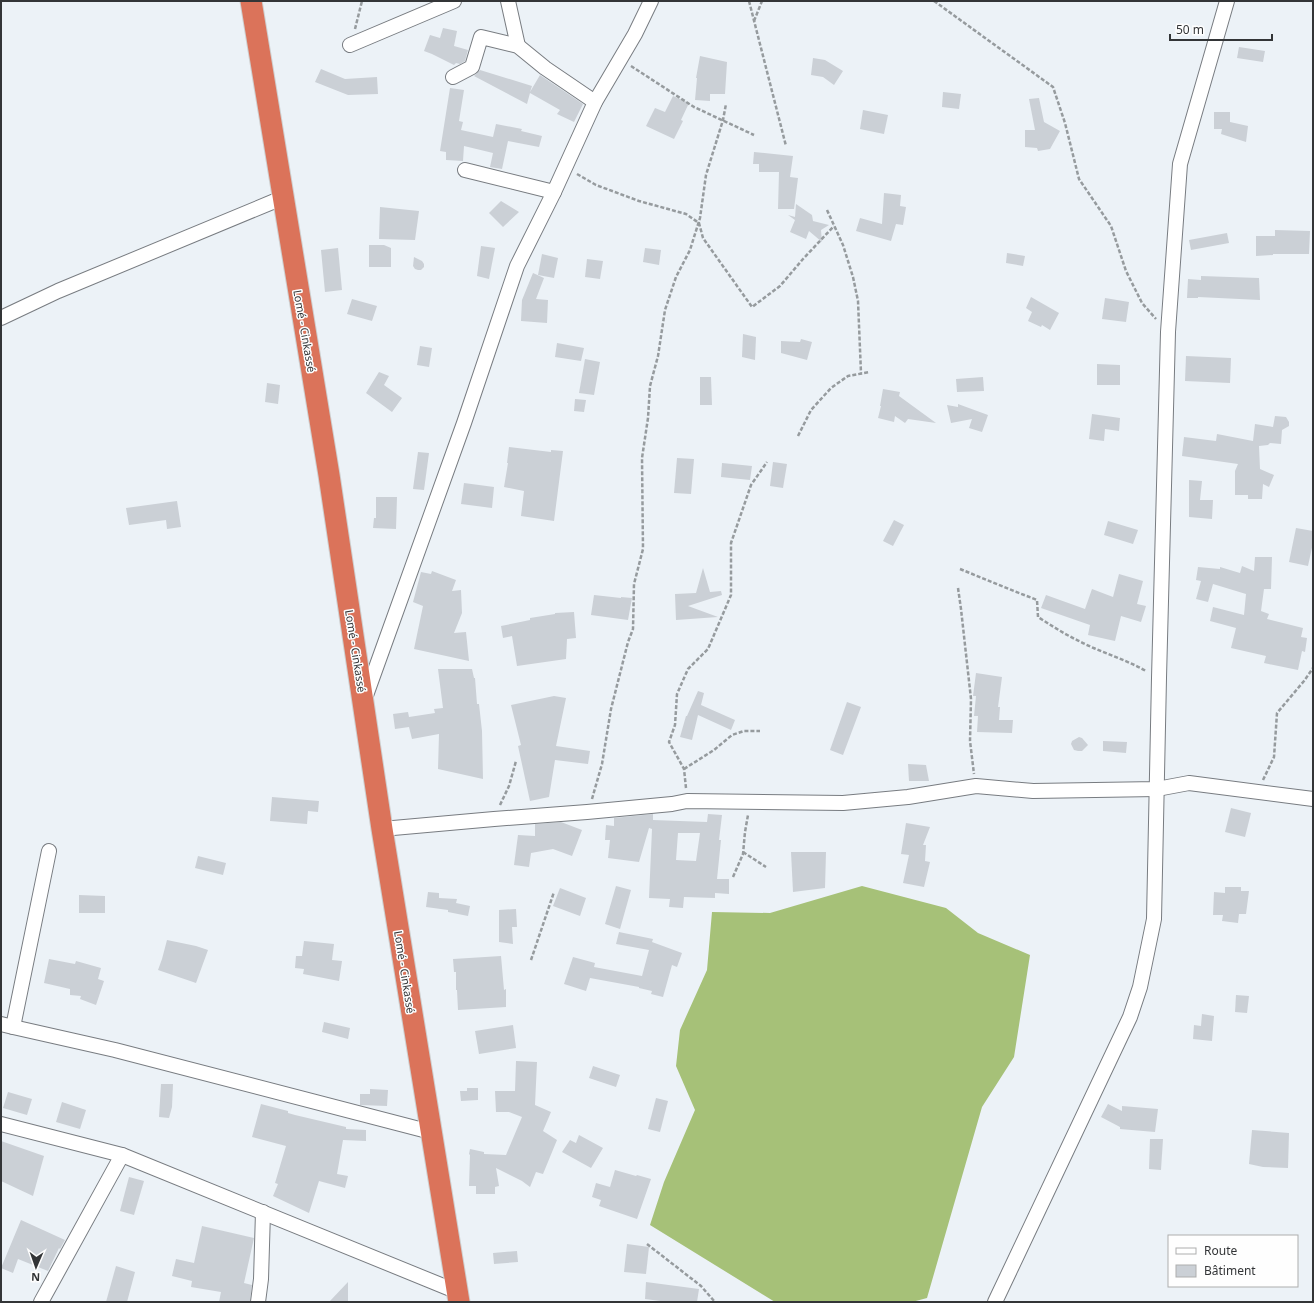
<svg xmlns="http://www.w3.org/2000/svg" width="1314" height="1303" font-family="'Noto Sans',sans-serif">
	<rect width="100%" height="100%" fill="#ecf2f7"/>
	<polygon fill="#a6c178" points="862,886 946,908 978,933 1030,955 1014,1057 982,1107 927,1298 912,1302 775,1302 650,1225 664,1182 695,1110 676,1066 680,1030 707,970 712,912 770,913"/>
	<g fill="#cbd0d6" fill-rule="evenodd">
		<polygon points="443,28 457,31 454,46 468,50 465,61 460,64 456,63 454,65 432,54 424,51 430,35 440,38"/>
		<polygon points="1239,47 1265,51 1263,62 1237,58"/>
		<polygon points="700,56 727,62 725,94 710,94 710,101 695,100 697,78 696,78"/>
		<polygon points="813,58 825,60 843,71 834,85 823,77 811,75"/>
		<polygon points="321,69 345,79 377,77 378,94 348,95 315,82"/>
		<polygon points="480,70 532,86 530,92 540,75 583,104 574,122 557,114 560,110 530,93 527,104 474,76"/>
		<polygon points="450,88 464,90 459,121 463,122 461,130 493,137 496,124 522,129 521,131 542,136 539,147 508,141 502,169 490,167 493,153 464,146 463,161 446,160 446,152 440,151"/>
		<polygon points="943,92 961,94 959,109 942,107"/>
		<polygon points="673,96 689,103 681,120 683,121 674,139 646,126 655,108 665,112"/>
		<polygon points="1039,98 1044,122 1060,131 1050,149 1038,151 1037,148 1025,147 1025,130 1035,130 1029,99"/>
		<polygon points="863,110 888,115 884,134 860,129"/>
		<polygon points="1214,112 1230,112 1230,122 1248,126 1246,142 1221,134 1222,129 1214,129"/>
		<polygon points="754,152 793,156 790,177 798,178 794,209 778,209 779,172 759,172 759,164 753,164"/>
		<polygon points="884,193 901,195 900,206 906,207 903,225 896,224 891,241 856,231 860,218 882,224"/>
		<polygon points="501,201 519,212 503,227 489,213"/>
		<polygon points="796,204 812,215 813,221 829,225 821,230 822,242 809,231 806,239 790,232 795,220 788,215 795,217"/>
		<polygon points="380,207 419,211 415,240 379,239"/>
		<polygon points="1275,230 1310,231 1309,254 1273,254 1273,255 1256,256 1256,236 1275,236"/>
		<polygon points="1227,233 1229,243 1191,250 1189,240"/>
		<polygon points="369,245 384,245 391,248 391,267 369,267"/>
		<polygon points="481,246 495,248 489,279 477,276"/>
		<polygon points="338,248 342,290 325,292 321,250"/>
		<polygon points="645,248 661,250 659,265 643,262"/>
		<polygon points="1007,253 1025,256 1023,266 1006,263"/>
		<polygon points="542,254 558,258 554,278 538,275"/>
		<polygon points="414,257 422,261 424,264 424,267 421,270 418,270 415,269 413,266"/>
		<polygon points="587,259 603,261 600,279 585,277"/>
		<polygon points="533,273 544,278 536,299 548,300 547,323 521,321 522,300"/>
		<polygon points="1201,276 1259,278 1260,300 1198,297 1198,298 1187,298 1188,279 1201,280"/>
		<polygon points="1031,297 1059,313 1050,330 1042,325 1041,327 1028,321 1032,312 1026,308"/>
		<polygon points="1105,298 1129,302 1126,322 1102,319"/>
		<polygon points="352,299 377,306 372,321 347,314"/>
		<polygon points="743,334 756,337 755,360 742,357"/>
		<polygon points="801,339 812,342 807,360 781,353 781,341 800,342"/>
		<polygon points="557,343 584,348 581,361 555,357"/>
		<polygon points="420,346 432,348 429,367 417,365"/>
		<polygon points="1186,356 1231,358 1230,383 1185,381"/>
		<polygon points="585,359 600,362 594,395 579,393"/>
		<polygon points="1097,364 1120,365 1120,385 1097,385"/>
		<polygon points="379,372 389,376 384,385 402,398 392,412 366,393"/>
		<polygon points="700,377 711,377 712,405 700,405"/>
		<polygon points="983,377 984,391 957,392 956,379"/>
		<polygon points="267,383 280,385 278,404 265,402"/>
		<polygon points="883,389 900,392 899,396 936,423 908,419 905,423 895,416 894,422 878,418 881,406 880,406"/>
		<polygon points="575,399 586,400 584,412 574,411"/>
		<polygon points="958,404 988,415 982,432 969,428 972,419 951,423 947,405 958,407"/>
		<polygon points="1092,414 1120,418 1119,431 1105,429 1104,441 1089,439"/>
		<polygon points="1275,416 1286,417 1289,422 1289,426 1282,430 1281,444 1270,443 1268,445 1259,446 1260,469 1274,475 1269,487 1263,484 1262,499 1248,499 1248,495 1235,495 1235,471 1238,464 1182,456 1184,437 1216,441 1217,434 1253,441 1255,424 1273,427"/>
		<polygon points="509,447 551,452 551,450 563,451 554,521 521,516 524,491 504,487 508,463 507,463"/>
		<polygon points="418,452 429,453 424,490 413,489"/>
		<polygon points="677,458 694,459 691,494 674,493"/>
		<polygon points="773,462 787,464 783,488 770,486"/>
		<polygon points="722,463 752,466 750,480 721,477"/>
		<polygon points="1189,480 1202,481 1200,500 1213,500 1212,519 1189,517"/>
		<polygon points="464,483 494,487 492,508 461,504"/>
		<polygon points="376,497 397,497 396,529 373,528 374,518 376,518"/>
		<polygon points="177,501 181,527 167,529 166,520 129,525 126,508"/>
		<polygon points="894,520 904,525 893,546 883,541"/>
		<polygon points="1108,521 1138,530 1133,544 1104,535"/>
		<polygon points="1296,528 1313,531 1313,543 1308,566 1289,562"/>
		<polygon points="1255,557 1272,557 1271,589 1264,589 1261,611 1269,614 1267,619 1303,628 1301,637 1307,638 1305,652 1302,651 1298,670 1264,663 1266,656 1231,648 1236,628 1210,621 1213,607 1244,615 1246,594 1213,584 1208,602 1196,599 1201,581 1196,580 1198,567 1220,569 1220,567 1240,573 1242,566 1254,571"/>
		<polygon points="703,568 710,592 721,591 722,595 688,606 718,617 676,620 675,594 696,593"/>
		<polygon points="432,571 456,580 452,591 461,590 462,613 454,633 466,632 469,661 414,649 423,606 413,602 421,572 431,574"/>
		<polygon points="1119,574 1143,581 1137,604 1146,606 1141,622 1121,616 1115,641 1088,635 1090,625 1041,608 1046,595 1085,609 1092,589 1113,597"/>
		<polygon points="594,595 621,598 621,597 632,598 628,620 591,615"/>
		<polygon points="574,612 576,638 567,639 566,659 517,666 512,636 503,638 501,626 530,620 530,618 555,614 555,613"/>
		<polygon points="438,669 472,669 474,678 475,678 477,704 479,704 482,731 483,779 438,769 439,734 412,739 409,727 395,729 393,714 408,712 409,717 435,713 434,709 443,708"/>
		<polygon points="976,673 1002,677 998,707 1000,707 999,720 1013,720 1012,733 977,732 978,716 974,716 976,696 973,696"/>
		<polygon points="698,691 704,693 701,705 735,720 731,730 698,715 692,740 680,737 686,716 687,716"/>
		<polygon points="554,696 566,698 556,746 590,751 588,764 555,760 549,797 530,801 518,746 521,745 511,705"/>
		<polygon points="847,702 861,707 843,755 830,750"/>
		<polygon points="1079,737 1082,738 1088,745 1082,751 1078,751 1074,750 1071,744 1072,741"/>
		<polygon points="1103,741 1127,742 1126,753 1103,751"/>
		<polygon points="908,764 926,765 929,781 909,781"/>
		<polygon points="272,797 319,801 318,812 308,811 307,824 270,821"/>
		<polygon points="1231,808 1251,813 1245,837 1225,832"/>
		<path d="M653 814V820L707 822 708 814 722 815 719 840H721L717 879H729V894L715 893V898L684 897 683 908 669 907 670 899 649 898 652 829 649 828 639 862 608 858 610 840H605L606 825 614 826V818ZM678 833H700L696 861 676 860Z"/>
		<polygon points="561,822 582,830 572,856 553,849 531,853 529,867 514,865 518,835 535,836 535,824"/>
		<polygon points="906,823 930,827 923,845 926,845 925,861 930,862 924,887 903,883 909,855 901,854"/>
		<polygon points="791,852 826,852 825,888 793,892"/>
		<polygon points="198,856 226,863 223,875 195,868"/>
		<polygon points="616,886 631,890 620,929 605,924"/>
		<polygon points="1225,887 1241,887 1241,891 1249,891 1246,914 1239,914 1238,923 1222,921 1223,915 1213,915 1214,892 1225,893"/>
		<polygon points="560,888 586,898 580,916 553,906"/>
		<polygon points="428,892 439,893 439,898 457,899 456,903 470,906 468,916 448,912 448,910 426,907"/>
		<polygon points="79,895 105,896 105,913 79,913"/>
		<polygon points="516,909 517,927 512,927 513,944 499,942 499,910"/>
		<polygon points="619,932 653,939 652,942 682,953 677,967 672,965 663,997 651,994 652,991 639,988 639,987 590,978 586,991 564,984 573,957 595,963 594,967 642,976 649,950 616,944"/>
		<polygon points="167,940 196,946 208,950 196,983 158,970 162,959"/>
		<polygon points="304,941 334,944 332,960 342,961 339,981 303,974 304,969 295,968 296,956 302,956"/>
		<polygon points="501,956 504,990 506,989 506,1007 458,1010 457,990 456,990 456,972 454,972 453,959"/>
		<polygon points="49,959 75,964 76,961 101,968 98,979 104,981 96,1005 80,999 81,996 70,995 70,989 44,983"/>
		<polygon points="1236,995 1249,996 1247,1013 1235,1012"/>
		<polygon points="1202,1014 1214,1016 1212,1041 1193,1039 1194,1025 1201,1026"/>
		<polygon points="324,1022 350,1028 348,1039 322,1032"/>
		<polygon points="513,1025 516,1048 479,1054 475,1031"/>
		<polygon points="516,1061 537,1062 535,1105 551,1112 543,1131 557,1140 543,1174 536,1172 530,1187 522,1181 496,1168 499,1186 495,1187 495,1194 476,1194 476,1186 469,1186 470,1155 469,1154 470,1149 484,1152 484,1154 506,1155 522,1117 509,1112 496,1112 495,1091 515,1091"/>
		<polygon points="593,1066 620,1075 616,1087 589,1078"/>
		<polygon points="161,1084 173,1084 172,1107 169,1118 159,1117"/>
		<polygon points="467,1088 478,1088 478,1100 461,1101 460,1091 467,1091"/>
		<polygon points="370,1089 388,1090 387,1106 360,1105 360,1094 370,1094"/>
		<polygon points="8,1092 32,1099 27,1115 3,1108"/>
		<polygon points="656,1098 668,1101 660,1132 648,1129"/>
		<polygon points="62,1102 86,1110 80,1129 56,1122"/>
		<polygon points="261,1104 288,1111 288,1113 295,1115 346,1127 346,1129 366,1130 366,1141 343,1140 337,1174 348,1176 345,1188 319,1181 309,1213 273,1196 278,1184 275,1183 286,1146 252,1137"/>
		<polygon points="1108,1104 1122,1111 1122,1106 1158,1109 1155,1132 1120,1129 1120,1127 1101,1117"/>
		<polygon points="1252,1130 1289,1133 1288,1168 1263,1167 1249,1164"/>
		<polygon points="579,1135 603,1148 591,1168 562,1152 570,1140 576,1143"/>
		<polygon points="1150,1139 1163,1139 1161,1170 1149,1169"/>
		<polygon points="1,1141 44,1156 33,1196 1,1181"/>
		<polygon points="615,1170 636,1176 637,1175 651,1179 637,1219 599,1206 601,1200 592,1197 596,1183 610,1187"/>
		<polygon points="129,1177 144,1181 134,1215 120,1211"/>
		<polygon points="21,1220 65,1240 60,1249 59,1248 48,1271 18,1259 13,1273 1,1268"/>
		<polygon points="202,1226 254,1238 244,1283 252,1285 250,1302 219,1302 221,1292 191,1287 192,1281 172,1276 176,1259 194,1263"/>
		<polygon points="627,1244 649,1247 646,1274 624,1272"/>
		<polygon points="517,1251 518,1262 494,1264 493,1253"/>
		<polygon points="116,1266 135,1272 127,1302 106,1302"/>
		<polygon points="348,1282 348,1302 329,1302"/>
		<polygon points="646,1282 699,1289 697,1302 668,1302 645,1299"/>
	</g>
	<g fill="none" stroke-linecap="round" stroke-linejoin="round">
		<g stroke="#787c81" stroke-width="16">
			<g id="minor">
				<polyline points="508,1 518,46"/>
				<polyline points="350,45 454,1"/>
				<polyline points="453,77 472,67 481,37 518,46 545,68 595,102"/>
				<polyline points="465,170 554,192"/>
				<polyline points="1,318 58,291 282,198"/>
				<polyline points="364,701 464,423 517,266 554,192 595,102 635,34 651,1"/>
				<polyline points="382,829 494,819 587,812 672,804 687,801 843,803 908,797 976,786 1033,791 1157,789 1189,783 1313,799"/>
				<polyline points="1,1024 13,1027 115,1050 431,1132"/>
				<polyline points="13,1027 49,851"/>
				<polyline points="1,1124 122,1155 458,1292"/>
				<polyline points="41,1302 122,1155"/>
				<polyline points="258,1302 261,1279 263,1212"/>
				<polyline points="995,1302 1130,1017 1140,987 1154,919 1159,678 1168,332 1180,164 1227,1"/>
			</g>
		</g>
		<g stroke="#cecfcf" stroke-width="23">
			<polyline id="highway" points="251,1 329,475 382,829 459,1302"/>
		</g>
		<g stroke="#969b9e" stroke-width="2.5" stroke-dasharray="4 2" stroke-linecap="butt">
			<polyline points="749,1 786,146"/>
			<polyline points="934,1 1053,87 1065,123 1079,179 1111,226 1126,271 1142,303 1156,319"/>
			<polyline points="754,21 762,1"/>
			<polyline points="355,29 362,1"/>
			<polyline points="631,66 694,107 754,135"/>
			<polyline points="577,174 596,185 639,201 686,214 699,223 703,238 752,307 780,286 803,259 834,226"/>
			<polyline points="827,210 843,245 853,277 858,301 861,373"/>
			<polyline points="798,436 811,410 831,388 848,376 870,372"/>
			<path d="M960 569 1014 591 1037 600 1038 617C1052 626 1066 635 1081 642 1102 653 1125 659 1146 671"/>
			<polyline points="958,588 961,609 971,699 970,741 974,774"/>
			<polyline points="684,769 714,750 732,735 744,731 760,731"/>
			<polyline points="1263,780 1274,757 1277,713 1304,681 1313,668"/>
			<polyline points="686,788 684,769 669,742 675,725 677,694 688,669 708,649 731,595 731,543 751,485 767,462"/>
			<polyline points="592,799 602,764 611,709 628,642 633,629 634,584 643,549 642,458 648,418 650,386 658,356 665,310 676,277 690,250 700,218 706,175 723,120 726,104"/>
			<polyline points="500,805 509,786 516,761"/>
			<polyline points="743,852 766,867"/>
			<polyline points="733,877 743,854 745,832 748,815"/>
			<polyline points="531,960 554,892"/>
			<polyline points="647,1244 701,1286 715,1302"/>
		</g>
		<use href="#minor" stroke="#fff" stroke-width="14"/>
		<use href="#highway" stroke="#db735a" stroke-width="21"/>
	</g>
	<g text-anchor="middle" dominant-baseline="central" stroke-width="3" stroke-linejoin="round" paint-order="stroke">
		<g font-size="11" fill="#333537" stroke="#fefefe">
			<text transform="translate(305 331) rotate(80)">Lomé - Cinkassé</text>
			<text transform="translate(356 651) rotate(81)">Lomé - Cinkassé</text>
			<text transform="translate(405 972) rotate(81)">Lomé - Cinkassé</text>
		</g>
	</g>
	<rect width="1314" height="1303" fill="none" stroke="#333537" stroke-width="4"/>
	<rect x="1168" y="1235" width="130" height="52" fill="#fefefe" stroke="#adaeae"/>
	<rect x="1176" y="1248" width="20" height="6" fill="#ffffff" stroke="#adaeae"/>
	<text x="1204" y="1255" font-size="12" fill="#333537">Route</text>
	<rect x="1176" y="1265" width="20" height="12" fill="#cbd0d6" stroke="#adaeae"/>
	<text x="1204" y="1275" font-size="12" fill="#333537">Bâtiment</text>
	<g transform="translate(36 1267) rotate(182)" stroke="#fefefe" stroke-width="3" paint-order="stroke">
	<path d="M0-3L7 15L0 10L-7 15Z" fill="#333537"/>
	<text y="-6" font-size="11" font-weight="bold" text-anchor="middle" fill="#333537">N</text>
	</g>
	<path d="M1170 34v6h102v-6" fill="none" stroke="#333537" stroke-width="2"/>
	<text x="1176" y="34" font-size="12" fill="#333537" stroke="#fefefe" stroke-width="3" paint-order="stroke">50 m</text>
</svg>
